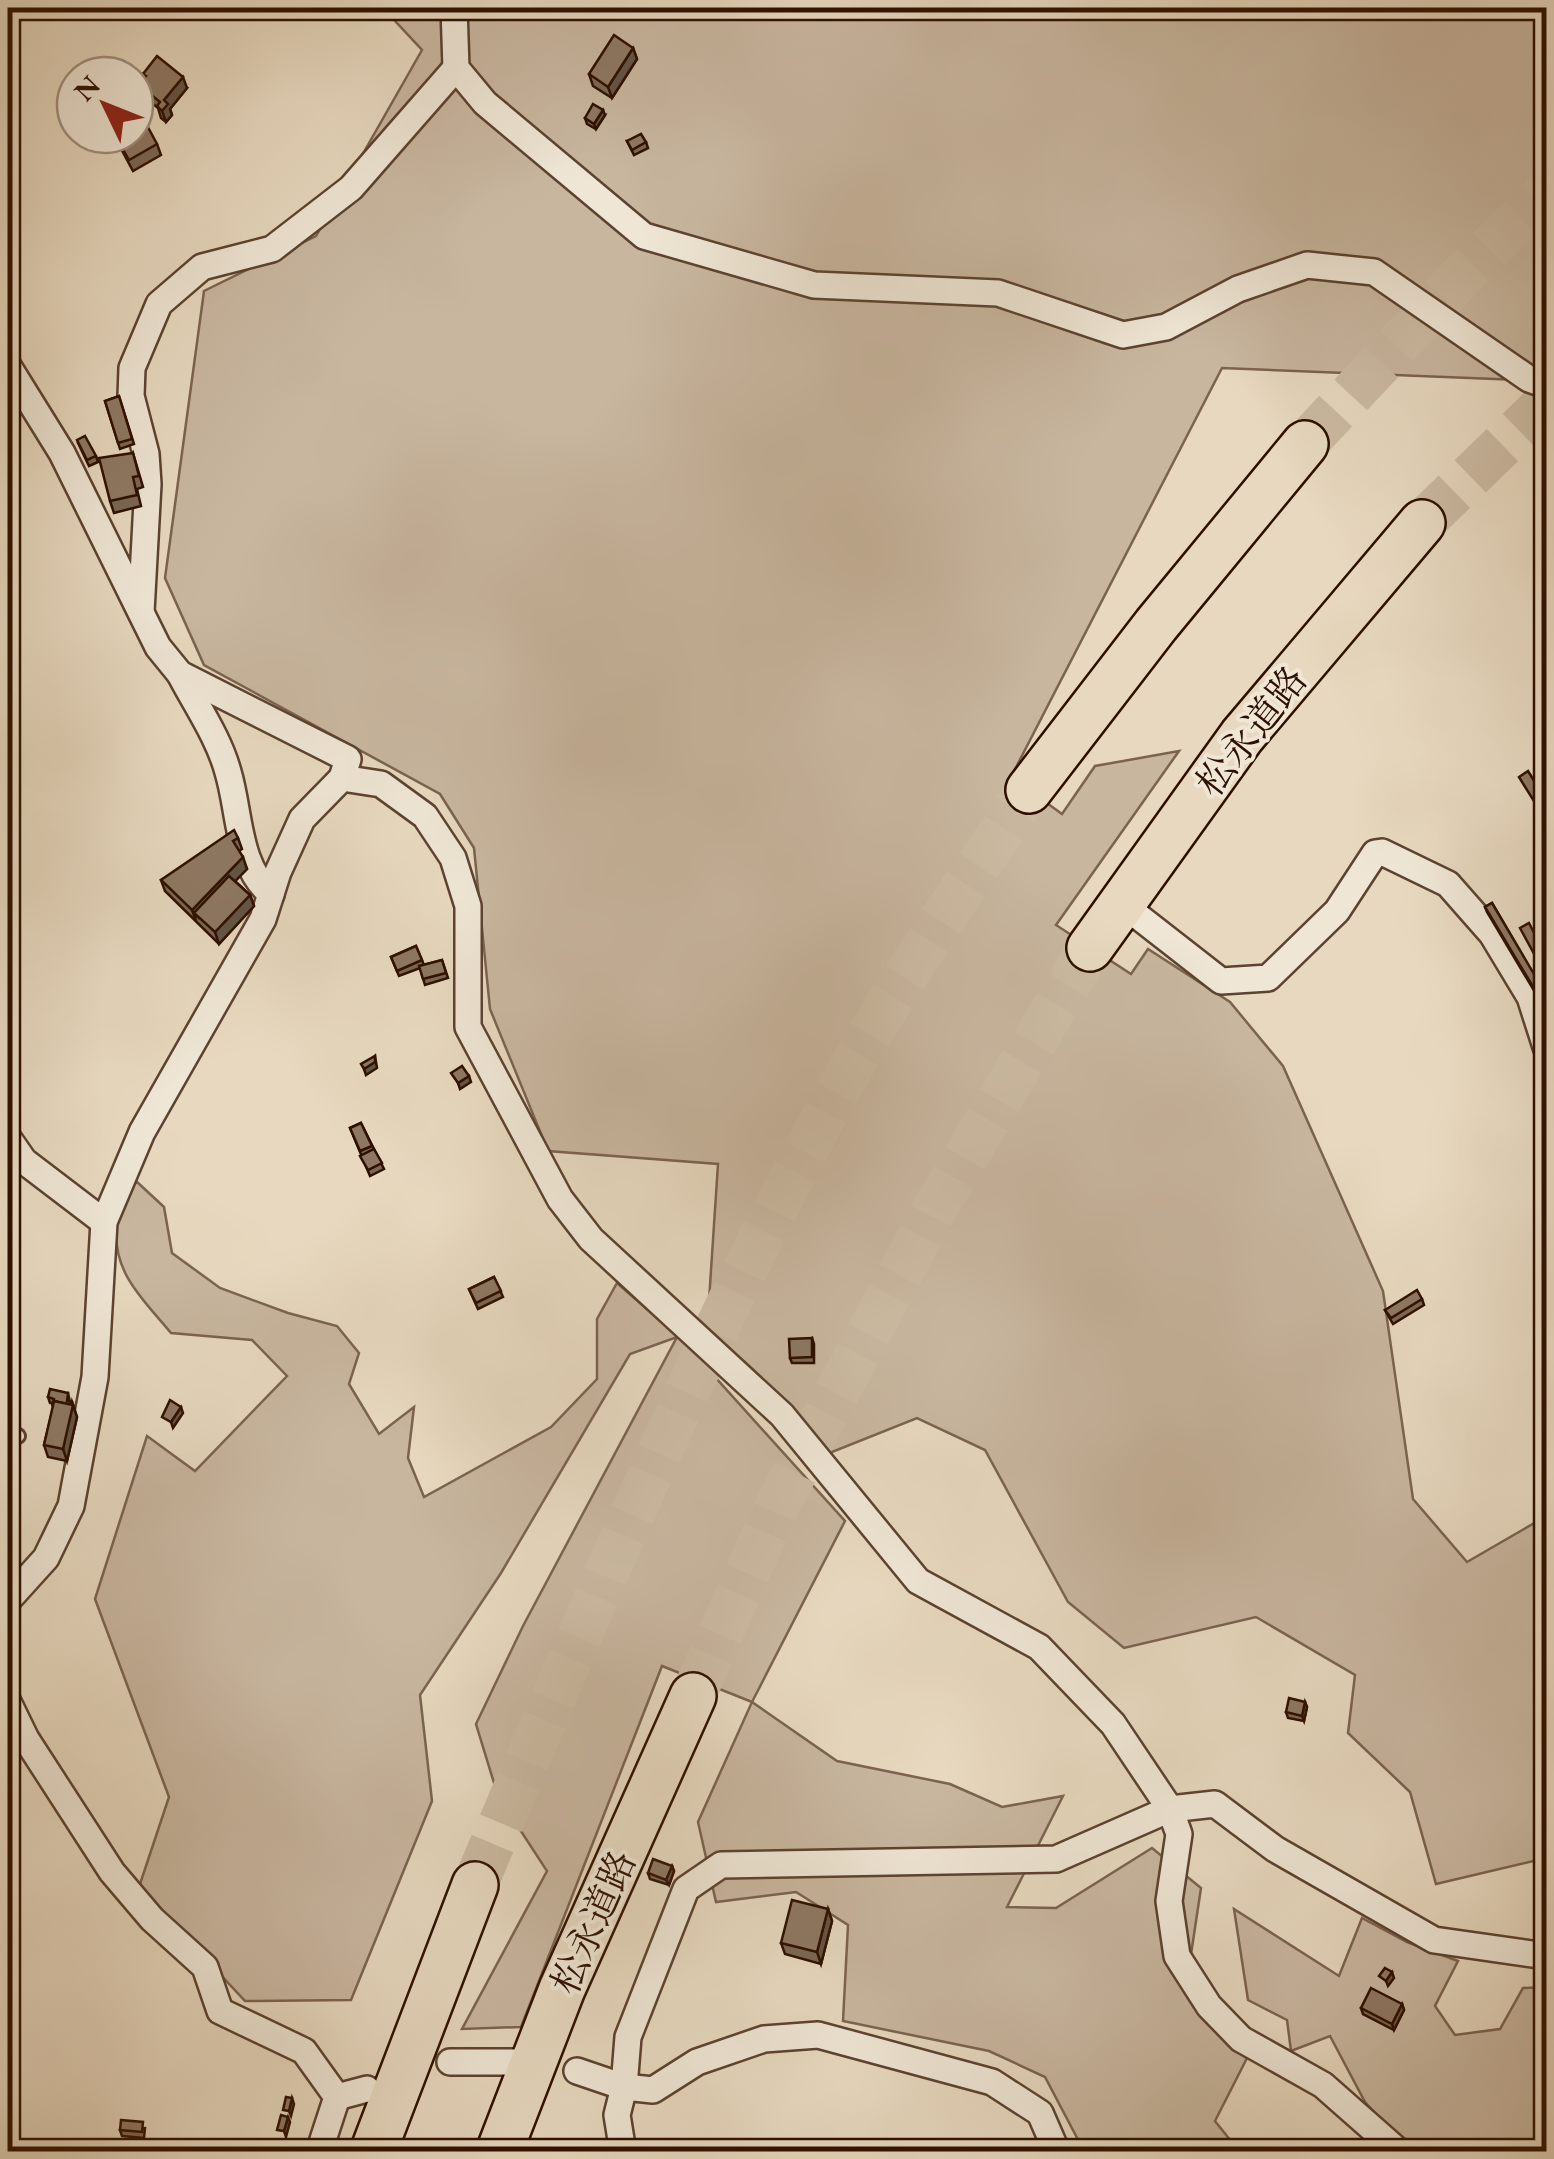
<svg xmlns="http://www.w3.org/2000/svg" width="1554" height="2159" font-family="'EB Garamond','Noto Serif JP',serif">
	<rect width="100%" height="100%" fill="#e7d8bf"/>
	<filter id="stains"><feTurbulence type="fractalNoise" baseFrequency=".002" numOctaves="4"/><feColorMatrix values="0 0 0 0 .2 0 0 0 0 .09 0 0 0 0 .02 0 0 0 .5 -.17"/></filter>
	<radialGradient id="worn" r=".72"><stop offset=".6" stop-color="#630" stop-opacity="0"/><stop offset="1" stop-color="#630" stop-opacity=".3"/></radialGradient>
	<g fill="#c8b69f" stroke="#7b6350" stroke-width="2.5">
		<polygon points="383,8 1546,8 1546,381 1222,368 1011,777 1062,814 1095,766 1179,751 1056,925 1131,974 1148,949 1230,1002 1283,1066 1383,1291 1413,1499 1467,1562 1543,1518 1546,1519 1546,1858 1436,1884 1410,1792 1348,1733 1355,1675 1256,1617 1124,1648 1068,1602 985,1450 917,1418 832,1452 707,1331 718,1164 548,1151 490,1009 474,848 440,794 204,665 165,578 204,291 316,236 422,50"/>
		<path d="M136 1181 164 1207 172 1253 220 1288 288 1313 337 1326 359 1353 349 1384 379 1434 414 1407 408 1458 424 1497 551 1427 597 1379V1319L617 1283 678 1336 845 1521 752 1702 837 1761 950 1784 1002 1807 1063 1796 1007 1907 1056 1908 1152 1848 1201 1888 1190 1961 1247 2058 1215 2121 1239 2151H1084L1045 2077 989 2051 843 2021 848 1925 796 1892 716 1902 698 1822 752 1702 662 1666 521 2027 462 2029 547 1871 498 1796 476 1724 523 1626 677 1337 630 1354 501 1573 420 1695 432 1801 351 2000 245 2001 139 1887 169 1797 95 1599 147 1436 195 1471 287 1376 252 1340 171 1333C143 1299 111 1272 117 1224 118 1210 130 1194 136 1181Z"/>
		<polygon points="1234,1909 1339,1976 1362,1918 1407,1942 1458,1961 1435,2006 1455,2035 1500,2029 1523,1988 1546,1987 1546,2151 1409,2151 1365,2102 1330,2036 1291,2051 1287,2020 1248,2000"/>
	</g>
	<g fill="none" stroke-linecap="round" stroke-linejoin="round">
		<g stroke="#cbbaa2" stroke-width="45" stroke-dasharray="45 22" stroke-linecap="butt">
			<polyline points="1305,444 1472,265 1546,193"/>
			<polyline points="1422,523 1546,403"/>
			<polyline points="693,1696 777,1506 933,1212 1090,948"/>
			<path d="M475 1885C590 1612 701 1337 845 1078 900 978 966 885 1029 790"/>
		</g>
		<g stroke="#5c4230" stroke-width="18">
			<polyline id="lane" points="8,1439 18,1436"/>
		</g>
		<g stroke="#5c4230" stroke-width="30">
			<g id="street">
				<polyline points="454,8 456,68 485,103 644,236 814,285 998,293 1123,335 1166,327 1238,289 1307,265 1374,272 1529,379 1546,385"/>
				<polyline points="8,366 62,453 158,647 180,674 348,759 342,778"/>
				<polyline points="141,612 148,484 146,454 131,396 132,368 159,304 202,267 272,249 351,188 456,68"/>
				<path d="M180 674C196 705 219 738 228 772 240 811 237 866 271 894"/>
				<polyline points="1121,903 1221,981 1268,978 1337,911 1375,853 1382,852 1448,884 1492,934 1530,997 1546,1047"/>
				<polyline points="8,1138 24,1161 104,1222"/>
				<polyline points="8,1600 46,1558 71,1506 95,1377 104,1222 142,1132 263,919 278,872 302,819 342,778 381,784 425,816 453,858 468,906 468,1027 560,1199 591,1239 782,1415 918,1581 1039,1647 1113,1724 1170,1809 1179,1834 1169,1901 1177,1956 1209,2006 1241,2039 1323,2085 1399,2152"/>
				<polyline points="8,1702 26,1739 112,1872 152,1919 205,1967 220,2011 304,2051 337,2097 319,2152"/>
				<polyline points="450,2062 517,2062"/>
				<polyline points="577,2071 624,2087 653,2090 697,2062 764,2039 818,2035 992,2082 1040,2113 1057,2152"/>
				<polyline points="337,2097 367,2089"/>
				<polyline points="623,2152 617,2115 624,2087 628,2037 686,1889 721,1865 1056,1859 1170,1809 1215,1804 1275,1849 1434,1940 1546,1956"/>
			</g>
		</g>
		<g stroke="#2e1000" stroke-width="50">
			<g id="highway">
				<polyline points="1029,790 1156,625 1305,444"/>
				<polyline points="1090,948 1242,736 1422,523"/>
				<polyline points="373,2152 475,1885"/>
				<polyline points="499,2152 562,1989 693,1696"/>
			</g>
		</g>
		<use href="#lane" stroke="#efe6d5" stroke-width="12"/>
		<use href="#street" stroke="#efe6d5" stroke-width="25"/>
		<use href="#highway" stroke="#e7d8bf" stroke-width="45"/>
	</g>
	<g fill="#7a6755" stroke="#2e1000" stroke-width="2.5">
		<polygon points="633,48 637,59 612,98 593,86 589,74"/>
		<polygon points="143,74 187,88 170,109 172,115 166,122 161,118 158,108 143,96 139,85 145,78"/>
		<polygon points="605,115 596,129 587,124 585,118"/>
		<polygon points="115,135 157,144 161,155 133,171 119,145"/>
		<polygon points="627,141 646,142 648,148 634,155"/>
		<polygon points="119,396 134,444 120,449 105,401"/>
		<polygon points="79,445 96,456 98,462 89,466"/>
		<polygon points="133,453 143,487 137,489 141,506 114,513 110,501"/>
		<polygon points="238,838 242,849 239,851 247,869 235,881 250,895 254,906 219,944 165,891 161,880"/>
		<polygon points="1492,903 1546,996 1539,999 1487,912 1485,907"/>
		<polygon points="416,946 424,965 442,960 448,978 425,985 420,968 399,976 391,957"/>
		<polygon points="361,1123 384,1169 370,1176 350,1128"/>
		<polygon points="494,1277 503,1297 478,1309 469,1289"/>
		<polygon points="1422,1299 1424,1305 1393,1324 1385,1310"/>
		<polygon points="812,1338 814,1344 814,1363 792,1363 790,1358"/>
		<polygon points="68,1393 70,1402 72,1402 77,1417 67,1461 48,1457 44,1445 53,1408 53,1403 50,1403 48,1397"/>
		<polygon points="1305,1702 1307,1707 1304,1721 1288,1718 1286,1712"/>
		<polygon points="672,1866 674,1871 669,1885 650,1879 648,1873"/>
		<polygon points="828,1909 832,1921 821,1964 785,1954 781,1943"/>
		<polygon points="1402,2004 1404,2010 1394,2030 1363,2014 1361,2008"/>
		<polygon points="145,2128 144,2138 122,2136 120,2130"/>
	</g>
	<g fill="#635445" stroke="#2e1000" stroke-width="2.5">
		<polygon points="633,48 637,59 612,98 608,87"/>
		<polygon points="183,77 187,88 170,109 172,115 166,122 162,111 164,100"/>
		<polygon points="603,110 605,115 596,129 594,124"/>
		<polygon points="1546,800 1546,807 1539,812 1537,806"/>
		<polygon points="243,857 247,869 199,918 194,913 196,921 192,910"/>
		<polygon points="250,895 254,906 219,944 215,932"/>
		<polygon points="375,1056 377,1068 366,1075 364,1069"/>
		<polygon points="469,1076 471,1082 460,1089 458,1083"/>
		<polygon points="72,1402 77,1417 67,1461 63,1449"/>
		<polygon points="181,1407 183,1413 173,1428 171,1422"/>
		<polygon points="1305,1702 1307,1707 1304,1721 1302,1716"/>
		<polygon points="672,1866 674,1871 669,1885 666,1880"/>
		<polygon points="828,1909 832,1921 821,1964 817,1952"/>
		<polygon points="1392,1972 1394,1978 1388,1986 1386,1981"/>
		<polygon points="1402,2004 1404,2010 1394,2030 1392,2024"/>
		<polygon points="292,2098 294,2104 291,2116 289,2111"/>
		<polygon points="288,2117 290,2122 286,2137 284,2131"/>
	</g>
	<g fill="#8e7863" stroke="#2e1000" stroke-width="2.5">
		<polygon points="614,35 633,48 608,87 589,74"/>
		<polygon points="157,56 183,77 164,100 168,104 162,111 157,106 160,102 139,85 146,76 143,74"/>
		<polygon points="593,104 603,110 594,124 585,118"/>
		<polygon points="143,118 157,144 129,160 115,135 135,135 135,123"/>
		<polygon points="641,134 646,142 632,150 627,141"/>
		<polygon points="119,396 132,439 118,443 105,401"/>
		<polygon points="85,436 96,456 87,460 77,440"/>
		<polygon points="133,453 139,476 133,477 137,495 110,501 99,458"/>
		<polygon points="1546,755 1546,768 1542,770 1537,759"/>
		<polygon points="1528,771 1546,800 1537,806 1519,777"/>
		<polygon points="234,830 238,838 233,841 243,857 192,910 161,880"/>
		<polygon points="229,876 250,895 215,932 194,913"/>
		<polygon points="1492,903 1544,991 1538,995 1485,907"/>
		<polygon points="1529,923 1546,956 1546,976 1520,928"/>
		<polygon points="416,946 422,960 397,971 391,957"/>
		<polygon points="442,960 446,973 423,979 419,966"/>
		<polygon points="1546,994 1546,1024 1538,996"/>
		<polygon points="375,1056 375,1062 364,1069 361,1064"/>
		<polygon points="462,1066 469,1076 458,1083 451,1073"/>
		<polygon points="361,1123 372,1146 360,1151 350,1128"/>
		<polygon points="374,1149 382,1163 368,1170 360,1156"/>
		<polygon points="494,1277 501,1291 476,1303 469,1289"/>
		<polygon points="1417,1290 1422,1299 1391,1318 1385,1310"/>
		<polygon points="812,1338 812,1357 790,1358 789,1339"/>
		<polygon points="50,1389 68,1393 67,1401 72,1402 71,1405 54,1401 52,1406 54,1399 48,1397"/>
		<polygon points="170,1400 181,1407 171,1422 162,1417"/>
		<polygon points="54,1401 73,1405 63,1449 44,1445"/>
		<polygon points="1289,1698 1305,1702 1302,1716 1286,1712"/>
		<polygon points="653,1859 672,1866 666,1880 648,1873"/>
		<polygon points="792,1900 828,1909 817,1952 781,1943"/>
		<polygon points="1385,1968 1392,1972 1386,1981 1379,1976"/>
		<polygon points="1371,1988 1402,2004 1392,2024 1361,2008"/>
		<polygon points="286,2097 292,2098 289,2111 283,2110"/>
		<polygon points="281,2115 288,2117 284,2131 277,2130"/>
		<polygon points="121,2120 143,2122 142,2132 120,2130"/>
		<polygon points="241,2145 254,2149 253,2152 239,2152"/>
	</g>
	<g text-anchor="middle" dominant-baseline="central" stroke-width="8" stroke-linejoin="round" paint-order="stroke">
		<g font-size="38" fill="#2e1000" stroke="#efe6d5">
			<text transform="translate(1251 731) rotate(-52)">松永道路</text>
			<text transform="translate(593 1922) rotate(-66)">松永道路</text>
		</g>
	</g>
	<rect width="1554" height="2159" fill="none" stroke="#e7d8bf" stroke-width="40"/>
	<rect x="10" y="10" width="1534" height="2139" fill="none" stroke="#2e1000" stroke-width="5"/>
	<rect x="20" y="20" width="1514" height="2119" fill="none" stroke="#2e1000" stroke-width="2.5"/>
	<g transform="translate(105 105) rotate(313)"><circle r="48" fill="#efe6d5" stroke="#a29080" stroke-width="2.5"/>
	<path d="M0-8L18 38L0 25L-18 38Z" fill="#8f2418"/>
	<text y="-15" font-size="28" font-weight="bold" text-anchor="middle" fill="#2e1000">N</text>
	</g>
	<rect width="100%" height="100%" filter="url(#stains)"/>
	<rect width="100%" height="100%" fill="url(#worn)"/>
</svg>
